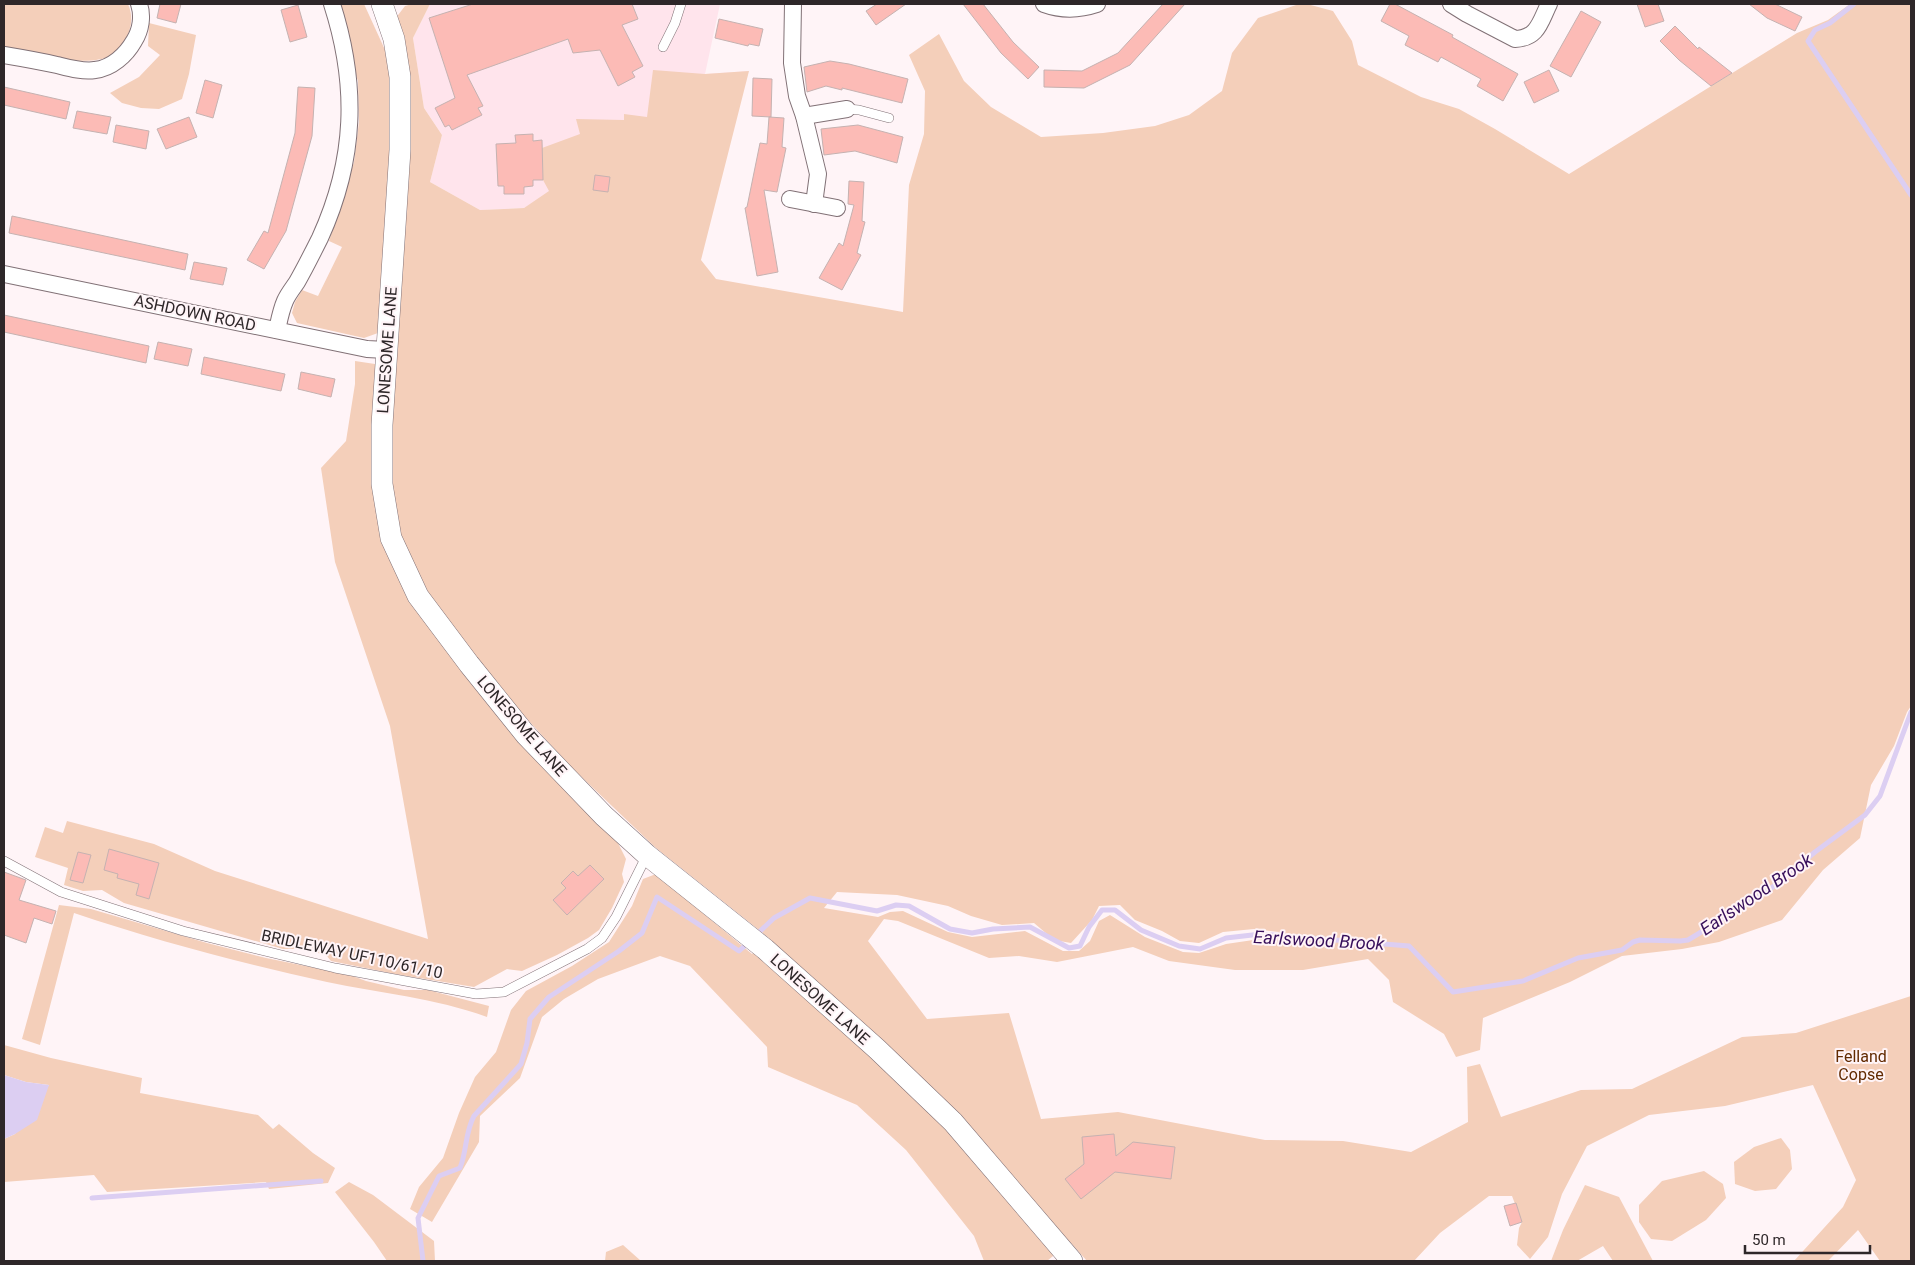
<svg xmlns="http://www.w3.org/2000/svg" width="1915" height="1265" font-family="Roboto,sans-serif">
	<rect width="100%" height="100%" fill="#fff4f7"/>
	<polygon fill="#ffe4ec" points="430,4 720,4 705,74 749,71 524,208 480,210 430,182 442,135 424,108 413,38"/>
	<g fill="#f4cfba" fill-rule="evenodd">
		<path d="M4 4H128C133 16 132 25 127 37 112 81 36 51 4 48Z"/>
		<polygon points="337,4 364,4 391,63 393,128 378,333 364,338 297,323 292,313 295,302 302,290 318,296 342,247 329,241 354,162 359,122 358,81 350,58"/>
		<path d="M412 4H430L413 38 424 108 442 135 430 182 480 210 524 208 549 191 543 180 542 148 580 134 576 119 624 120V114L647 117 653 70 705 74 749 71 701 260 716 279 903 312 909 185 924 134 925 91 909 55 939 34 964 81 991 107 1041 137 1103 133 1155 126 1189 115 1222 91 1232 53 1258 18 1299 4H1307L1333 11 1352 41 1358 65 1421 97 1459 109 1495 129 1569 174 1797 33 1828 20 1850 4H1911V706L1907 712 1894 746 1871 785 1860 838 1823 870 1782 920 1719 942 1682 949 1622 956 1570 982 1483 1018 1480 1050 1456 1057 1444 1034 1393 1002 1389 980 1368 959 1303 970H1235L1169 961 1133 947 1057 962 1019 956 989 958 898 921 884 919 868 941 927 1019 1009 1013 1041 1119 1118 1112 1265 1140 1343 1141 1411 1152 1468 1122 1467 1067 1480 1064 1501 1117 1581 1090 1632 1089 1742 1037 1796 1033 1911 996V1261H1880L1858 1230 1828 1261H1794L1843 1207 1856 1180 1813 1085 1725 1106 1649 1115 1587 1146 1562 1194 1548 1237 1530 1259 1517 1245 1519 1228 1522 1222 1512 1196H1489L1440 1233 1414 1261H1087L1070 1242 1047 1261H984L974 1236 906 1150 857 1105 768 1067 767 1047 690 966 660 956 598 979 564 999 542 1017 520 1078 480 1116 479 1142 432 1222 410 1209 419 1187 443 1158 459 1113 475 1077 496 1052 511 1010 526 991 572 966 609 942 632 906 643 879 656 874 752 954 769 938 656 848 570 766 486 674 431 598 399 535 390 484 395 19 405 6ZM837 892 897 895 948 906 971 916 1002 925 1034 923 1054 940 1071 943 1092 920 1099 906 1120 905 1135 920 1162 931 1180 941 1199 943 1223 932 1254 929 1279 932 1273 937 1226 944 1199 953 1183 952 1145 937 1110 915 1099 921 1090 941 1079 951H1063L1025 931 972 937 948 932 903 911 890 912 878 917 824 908Z"/>
		<polygon points="149,23 196,35 189,74 182,99 159,109 141,108 122,103 110,93 139,77 160,55 148,46"/>
		<polygon points="355,361 375,364 374,474 383,540 617,841 626,859 622,874 624,882 612,908 599,930 588,938 557,955 522,971 507,969 474,987 395,974 331,961 326,955 302,949 283,949 124,903 102,890 83,891 64,885 68,868 35,857 45,827 63,833 67,821 154,844 215,871 428,939 390,726 335,562 321,468 346,441 355,384"/>
		<path d="M59 905 91 909 207 943 266 958 350 975 366 981 404 990H428L489 1006 487 1017C435 998 380 993 327 982 241 963 157 941 74 913L40 1045 22 1039Z"/>
		<polygon points="4,1045 51,1058 142,1078 140,1093 258,1115 273,1129 279,1124 313,1153 335,1168 328,1183 269,1189 266,1182 107,1192 94,1175 4,1182 4,1139 15,1134 49,1085 26,1082 4,1075"/>
		<polygon points="1781,1138 1790,1150 1792,1169 1776,1189 1755,1191 1735,1184 1734,1162 1754,1147"/>
		<polygon points="1704,1171 1723,1184 1726,1198 1706,1220 1672,1241 1651,1239 1639,1222 1639,1205 1662,1181"/>
		<polygon points="349,1182 373,1195 434,1241 435,1261 387,1261 374,1242 335,1192"/>
		<polygon points="1585,1185 1619,1197 1653,1261 1613,1261 1603,1246 1577,1261 1551,1261 1563,1230"/>
		<polygon points="623,1245 641,1261 605,1261 606,1252"/>
	</g>
	<polygon fill="#dccef2" points="4,1075 26,1082 49,1085 37,1120 15,1134 4,1139"/>
	<g fill="none" stroke-linecap="round" stroke-linejoin="round">
		<g stroke="#dccef2" stroke-width="5">
			<polyline points="1854,4 1830,23 1815,30 1808,41 1911,195"/>
			<polyline points="756,935 774,918 810,898 877,911 896,905 909,906 950,929 972,933 993,929 1030,927 1069,948 1080,946 1089,927 1102,910 1115,910 1141,930 1179,946 1200,949 1226,938 1261,934 1409,946 1453,992 1523,981 1578,958 1622,950 1633,942 1640,940 1680,941 1688,940 1698,934 1769,890 1815,852 1865,815 1880,796 1911,712"/>
			<polyline points="92,1198 321,1181"/>
			<path d="M423 1261 418 1218 439 1176 460 1168C467 1151 465 1132 474 1116L521 1064 527 1043 530 1019 549 997 619 951 642 933 657 897 739 951 748 943"/>
		</g>
	</g>
	<g fill="#fcbbb6" stroke="#c5b2b1">
		<polygon points="160,4 181,4 176,23 157,18"/>
		<polygon points="473,4 632,4 638,19 622,25 643,66 632,72 635,77 618,86 600,50 573,53 568,39 467,75 483,106 478,108 482,115 452,130 449,125 445,127 435,108 455,98 429,18"/>
		<polygon points="877,4 906,4 876,25 866,11"/>
		<polygon points="963,4 983,4 1013,42 1039,67 1028,79 1001,53"/>
		<polygon points="1163,4 1185,4 1130,65 1084,88 1044,87 1044,70 1082,71 1118,53"/>
		<polygon points="1390,4 1395,4 1453,35 1452,37 1518,74 1503,101 1477,86 1481,79 1441,57 1438,62 1405,45 1409,36 1381,21"/>
		<polygon points="1637,4 1658,4 1664,21 1645,27"/>
		<polygon points="1749,4 1775,4 1802,17 1795,31 1767,18"/>
		<polygon points="298,5 307,37 290,42 281,10"/>
		<polygon points="1581,11 1601,22 1571,77 1550,66"/>
		<polygon points="719,19 763,29 759,46 749,44 748,46 715,38"/>
		<polygon points="1675,26 1698,49 1699,47 1732,73 1711,86 1679,60 1660,41"/>
		<polygon points="830,61 849,64 908,79 902,103 842,88 842,90 826,86 807,92 804,67"/>
		<polygon points="1549,70 1559,91 1534,103 1524,82"/>
		<polygon points="753,78 772,79 771,117 752,116"/>
		<polygon points="205,80 222,85 213,118 196,113"/>
		<polygon points="4,87 70,102 66,119 4,105"/>
		<polygon points="298,87 315,88 312,136 286,231 264,269 247,260 264,231 268,233 295,133"/>
		<polygon points="77,111 111,117 107,134 73,128"/>
		<polygon points="189,117 197,137 166,149 157,129"/>
		<polygon points="769,117 784,118 782,147 786,148 777,192 764,190 778,272 757,276 745,208 747,207 760,143 767,144"/>
		<polygon points="116,125 149,131 146,149 113,142"/>
		<polygon points="858,125 903,137 897,163 855,151 824,155 821,129"/>
		<polygon points="533,134 533,141 542,140 543,180 533,180 533,186 524,187 524,194 504,194 504,186 498,186 496,144 516,143 515,135"/>
		<polygon points="595,175 610,177 608,192 593,190"/>
		<polygon points="849,181 864,182 862,221 865,222 857,253 861,255 842,290 819,278 839,243 843,246 854,205 848,204"/>
		<polygon points="12,216 188,254 185,270 9,233"/>
		<polygon points="194,262 227,268 223,285 190,279"/>
		<polygon points="4,315 149,346 146,363 4,332"/>
		<polygon points="158,342 192,349 188,366 154,359"/>
		<polygon points="204,357 285,374 281,391 201,374"/>
		<polygon points="301,372 335,379 331,397 298,389"/>
		<polygon points="109,849 159,863 149,899 136,895 139,884 117,878 118,874 104,870"/>
		<polygon points="78,852 91,855 83,883 70,880"/>
		<polygon points="590,865 604,879 567,915 553,900 566,888 561,883 573,871 578,876"/>
		<polygon points="4,872 26,880 19,900 56,911 52,924 34,918 26,943 4,935"/>
		<polygon points="1114,1134 1116,1156 1133,1142 1175,1147 1171,1179 1115,1172 1081,1199 1065,1179 1084,1164 1082,1137"/>
		<polygon points="1516,1203 1522,1222 1510,1226 1504,1206"/>
	</g>
	<g fill="none" stroke-linecap="round" stroke-linejoin="round">
		<g stroke="#817176" stroke-width="10">
			<g id="service">
				<polyline points="663,47 675,23 681,4"/>
				<polyline points="847,109 859,110 889,118"/>
				<polyline points="4,861 61,892 183,931 335,968 476,994 504,992 587,949 602,938 616,917 647,855"/>
			</g>
		</g>
		<g stroke="#817176" stroke-width="18">
			<g id="minor">
				<polyline points="793,4 792,63 797,96 804,116 818,174 814,204"/>
				<path d="M1044 4C1063 11 1079 10 1097 4"/>
				<path d="M1451 4 1467 14 1515 39C1538 38 1540 22 1549 4"/>
				<path d="M4 55C22 58 39 61 57 65 69 68 83 72 95 70 112 68 126 55 134 41 141 30 143 16 139 4"/>
				<polyline points="804,116 847,109"/>
				<polyline points="790,199 837,208"/>
				<polyline points="4,274 367,349 386,350"/>
				<path d="M277 330C279 321 281 310 285 301 288 294 293 288 297 282 305 268 313 252 320 238 356 159 358 85 332 4"/>
			</g>
		</g>
		<g stroke="#817176" stroke-width="22">
			<polyline id="tertiary" points="382,4 394,39 400,77 400,150 382,425 382,484 391,538 418,596 469,664 526,735 604,816 647,855 765,949 877,1049 953,1122 1072,1261"/>
		</g>
		<use href="#service" stroke="#fff" stroke-width="9"/>
		<use href="#minor" stroke="#fff" stroke-width="16"/>
		<use href="#tertiary" stroke="#fff" stroke-width="21"/>
	</g>
	<g text-anchor="middle" dominant-baseline="central" stroke-width="4" stroke-linejoin="round" paint-order="stroke">
		<g font-size="16" fill="#2e2729" stroke="#fff4f7">
			<text transform="translate(195 313) rotate(12)">ASHDOWN ROAD</text>
			<text transform="translate(387 350) rotate(-86)">LONESOME LANE</text>
			<text transform="translate(522 726) rotate(49)">LONESOME LANE</text>
			<text transform="translate(352 954) rotate(12)">BRIDLEWAY UF110/61/10</text>
			<text transform="translate(820 999) rotate(42)">LONESOME LANE</text>
		</g>
		<g font-size="16" fill="#622a00" stroke="#fff4f7">
			<text x="1861" y="1056">Felland<tspan x="1861" dy="18">Copse</tspan></text>
		</g>
		<g font-size="18" font-style="italic" fill="#370f5b" stroke="#fff4f7">
			<text transform="translate(1756 894) rotate(-34)">Earlswood Brook</text>
			<text transform="translate(1319 940) rotate(3)">Earlswood Brook</text>
		</g>
	</g>
	<rect width="1915" height="1265" fill="none" stroke="#2e2729" stroke-width="10"/>
	<path d="M1745 1245v8h125v-8" fill="none" stroke="#2e2729" stroke-width="2.5"/>
	<text x="1752" y="1245" font-size="15" fill="#2e2729" stroke="#fff4f7" stroke-width="4" paint-order="stroke">50 m</text>
</svg>
